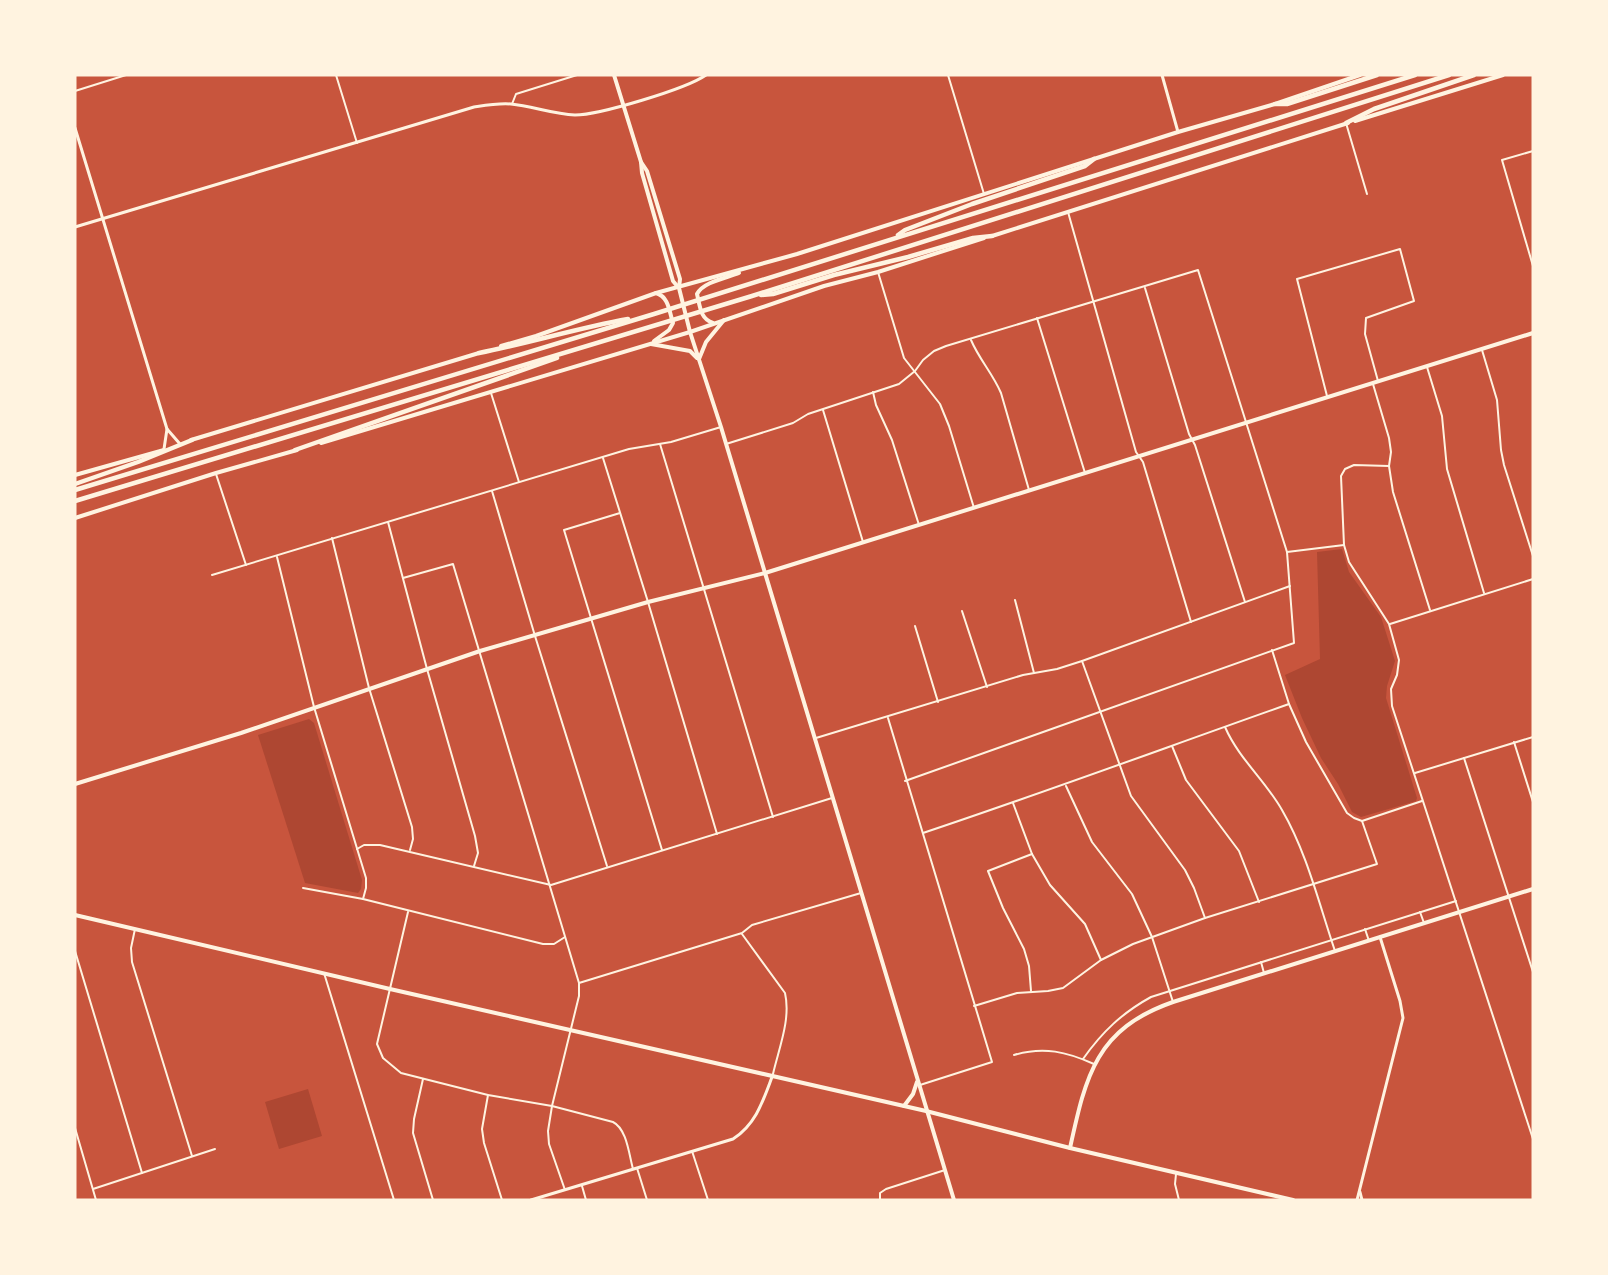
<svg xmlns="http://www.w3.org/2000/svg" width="1608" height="1275" font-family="Poppins,sans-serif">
	<rect width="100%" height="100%" fill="#c8553d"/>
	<g fill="#ae4732">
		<polygon points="1342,549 1349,572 1381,617 1395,661 1387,686 1386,698 1417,798 1416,801 1361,817 1352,812 1338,784 1321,758 1302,718 1285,675 1320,659 1317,552"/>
		<polygon points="309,719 314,723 362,880 361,889 358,893 305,883 258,735"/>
		<polygon points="308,1089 322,1136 279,1149 265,1102"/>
	</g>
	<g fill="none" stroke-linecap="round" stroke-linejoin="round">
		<g stroke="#fff3e0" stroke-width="2">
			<polyline points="336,75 357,143"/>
			<polyline points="948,75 984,194"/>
			<polyline points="75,91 126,75"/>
			<polyline points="512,104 516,94 577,75"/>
			<polyline points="1346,123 1367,194"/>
			<polyline points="1533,151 1502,160 1533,266"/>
			<polyline points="1068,212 1136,452 1143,462 1191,622"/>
			<polyline points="878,272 904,358 940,404 949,426 974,508"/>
			<polyline points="1145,288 1189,434 1195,445 1245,602"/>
			<polyline points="1037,318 1085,473"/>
			<path d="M971 340C979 359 993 374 1001 393L1029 490"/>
			<polyline points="1482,350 1497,400 1501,450 1504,465 1533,556"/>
			<polyline points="1427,367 1442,416 1447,469 1484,593"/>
			<polyline points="1373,384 1389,438 1391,452 1389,466 1393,492 1430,610"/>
			<polyline points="873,392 876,405 892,440 919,525"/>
			<polyline points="491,393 519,482"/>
			<polyline points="1327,396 1297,279 1400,249 1414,301 1366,318 1365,334 1378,381"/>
			<polyline points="823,410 863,542"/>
			<polyline points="660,444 773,817"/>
			<polyline points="726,444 793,423 808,414 899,384 915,371 923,360 934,351 946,346 1198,270 1287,552 1294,643 905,781"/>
			<polyline points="603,458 648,602 717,834"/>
			<polyline points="1389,466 1354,465 1345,469 1341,476 1344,545 1349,562 1389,624 1399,660 1397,675 1391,689 1392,706 1533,1139"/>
			<polyline points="216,474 246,565"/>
			<polyline points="492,491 535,636 607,866"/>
			<polyline points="620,513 564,530 662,850"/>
			<polyline points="388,522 427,669 475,836 478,853 474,866"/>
			<polyline points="332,538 369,688 412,827 413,839 410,850"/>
			<polyline points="1287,552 1344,545"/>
			<polyline points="277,557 314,707 366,878 366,888 363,899"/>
			<polyline points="212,575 629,449 671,442 721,427"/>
			<polyline points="403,578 453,564 579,983 579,996 552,1106 548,1131 549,1144 565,1190"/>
			<polyline points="1015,600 1034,673"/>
			<polyline points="962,611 987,687"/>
			<polyline points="1390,624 1533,579"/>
			<polyline points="915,626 938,702"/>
			<polyline points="1082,661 1131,796 1185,870 1194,888 1205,918"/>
			<polyline points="888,718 992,1062 920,1085"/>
			<path d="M1225 727C1239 759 1265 780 1282 810 1307 853 1319 904 1335 951"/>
			<polyline points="816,738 1023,675 1057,669 1082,661 1290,586"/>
			<polyline points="1514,742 1533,802"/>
			<polyline points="1172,746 1186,780 1239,851 1259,902"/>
			<polyline points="1464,758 1533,972"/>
			<polyline points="1415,773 1533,737"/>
			<polyline points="1066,786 1092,842 1132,894 1152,937 1173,1002"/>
			<polyline points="1013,803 1032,854 1050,885 1085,924 1101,960"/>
			<polyline points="1362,821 1422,801"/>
			<path d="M923 833C1046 792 1167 747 1289 704"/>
			<polyline points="357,849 364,845 380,845 551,885 832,798"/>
			<polyline points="303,888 363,899 543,944 554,944 565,937"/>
			<path d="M408 912 377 1044 383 1058 401 1073 488 1095 552 1106 613 1122C627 1129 629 1155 633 1169"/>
			<polyline points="1420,912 1424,923"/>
			<polyline points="135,929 131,948 132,962 192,1156"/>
			<polyline points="1365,929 1369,941"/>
			<path d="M742 934 785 993C791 1019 779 1048 773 1074"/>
			<polyline points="75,951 142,1173"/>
			<polyline points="1261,962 1264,973"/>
			<polyline points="324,973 394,1200"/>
			<polyline points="579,983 742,933 752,925 861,893"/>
			<polyline points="1031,991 1029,966 1024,949 1003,908 988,871 1032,854"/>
			<polyline points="974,1006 1017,993 1048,991 1063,988 1101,960 1133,944 1205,918 1377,864 1362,821 1354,818 1347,813 1306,742 1289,704 1272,650"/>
			<path d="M1014 1055C1044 1046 1067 1052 1094 1064"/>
			<path d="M1083 1059C1102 1032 1122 1013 1151 997L1456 901"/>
			<polyline points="423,1079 414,1119 413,1133 433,1200"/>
			<polyline points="488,1095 482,1129 484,1143 502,1200"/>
			<polyline points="75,1128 96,1200"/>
			<polyline points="692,1151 708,1200"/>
			<polyline points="637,1168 647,1200"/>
			<polyline points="1176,1174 1175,1184 1179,1200"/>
			<polyline points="582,1186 586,1200"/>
			<polyline points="93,1189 215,1149"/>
			<polyline points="880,1200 880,1193 886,1189 945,1170"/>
		</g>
		<g stroke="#fff3e0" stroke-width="3">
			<polyline points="1162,75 1178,132"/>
			<polyline points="75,128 167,429 164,449"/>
			<path d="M75 227 474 107C487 105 498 103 511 104 532 106 553 114 575 115 599 115 686 89 706 75"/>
			<polyline points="167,429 180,444"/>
			<polyline points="1360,1192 1362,1200"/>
			<path d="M531 1200 733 1139C756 1124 763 1101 772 1077"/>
			<polyline points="1357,1200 1403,1018 1400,1001 1380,937"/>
		</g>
		<g stroke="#fff3e0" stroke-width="4">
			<polyline points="614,75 641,162 642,173 673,281 678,287"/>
			<polyline points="1355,121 1503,75"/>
			<polyline points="641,162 647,171 680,279 679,288 690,332 721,427 954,1200"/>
			<polyline points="992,236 1348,123"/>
			<path d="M713 323C700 319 700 306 697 294 703 282 726 278 739 273"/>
			<path d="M654 341 669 330 673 323C669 311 669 297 656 293"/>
			<polyline points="651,344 690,351 697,358"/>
			<polyline points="501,346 536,336 656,293 797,254 1178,132 1275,104 1360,75"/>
			<polyline points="699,359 706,342 724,320"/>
			<polyline points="191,440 479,353"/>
			<polyline points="321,443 690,332 824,286 878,272 984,238"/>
			<polyline points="75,475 164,450"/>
			<polyline points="75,518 216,473 297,450"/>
			<polyline points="75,784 241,733 480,651 648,602 765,573 1533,333"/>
			<path d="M1070 1148C1086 1075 1096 1029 1173 1002L1533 889"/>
		</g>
		<g stroke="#fff3e0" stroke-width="4">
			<polyline points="75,915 390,989 926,1111 1070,1148 1293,1200"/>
			<polyline points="904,1106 913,1094 917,1082"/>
		</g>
		<g stroke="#fff3e0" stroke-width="4.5">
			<polyline points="1275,104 1287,104 1377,75"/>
			<polyline points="1346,123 1374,109 1474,75"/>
			<polyline points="898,235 905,230 972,204 1085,166 1094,159"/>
			<polyline points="761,295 773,294 834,275 908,257 973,238 992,236"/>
			<path d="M479 353C529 343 578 328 628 319"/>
			<polyline points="295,450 557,358"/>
			<polyline points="75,484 138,462 192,440"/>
			<polyline points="75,490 654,314 1415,75"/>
			<polyline points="75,501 752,296 1449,75"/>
		</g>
	</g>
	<rect width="1608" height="1275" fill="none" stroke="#fff3e0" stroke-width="153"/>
</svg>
